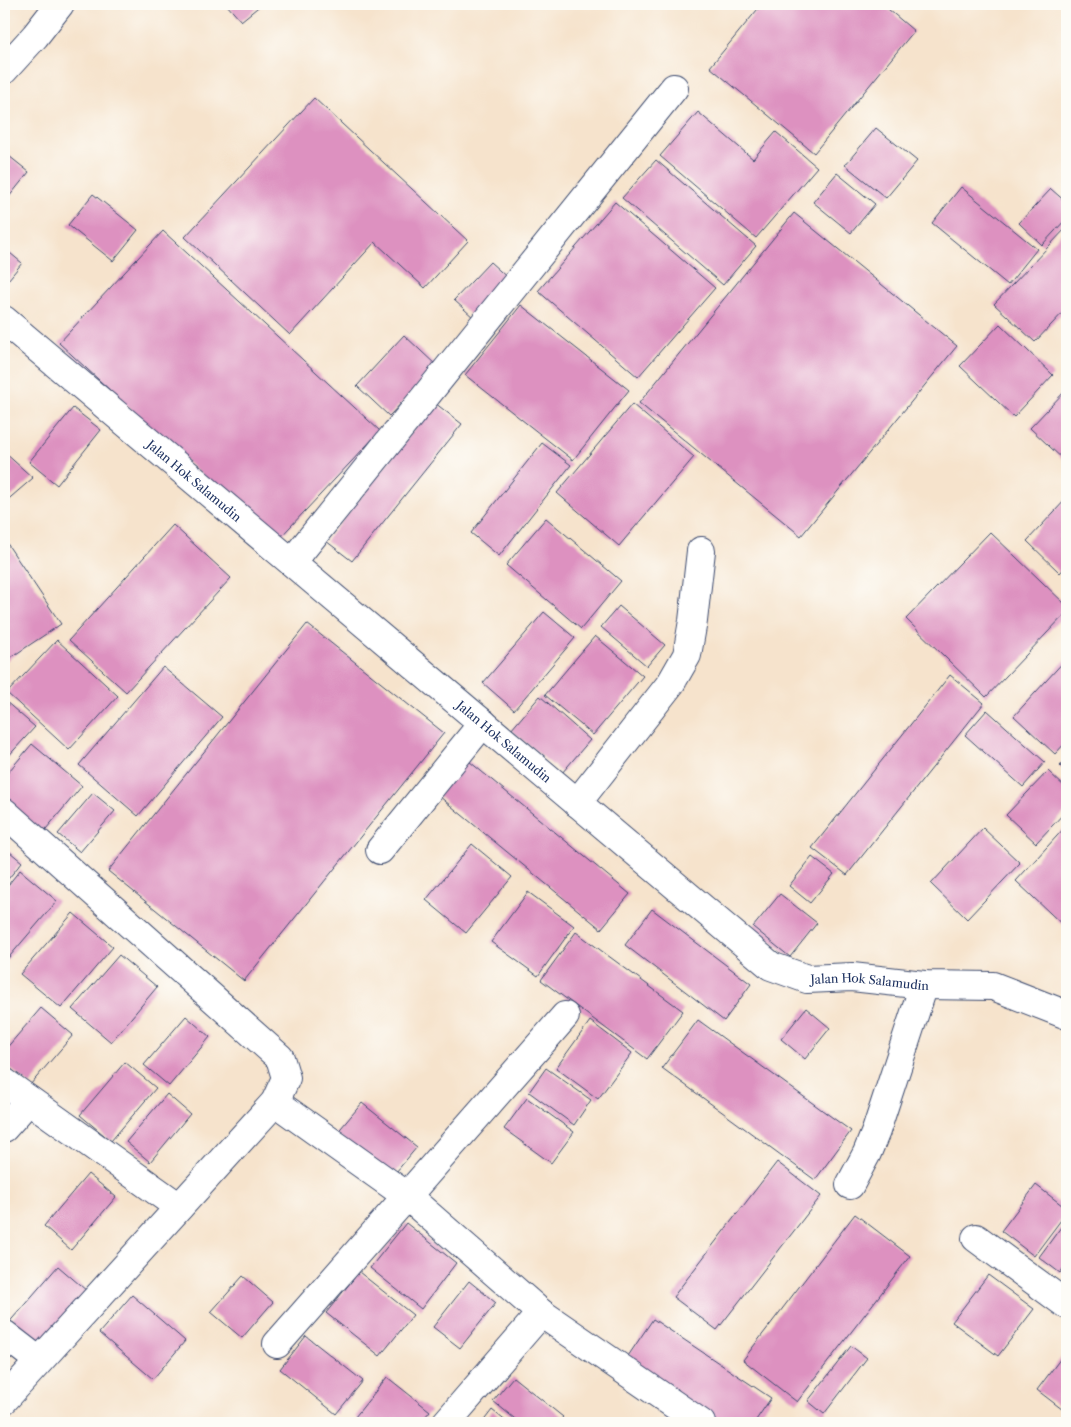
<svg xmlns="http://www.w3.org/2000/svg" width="1071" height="1427" font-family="'Libre Caslon Text',serif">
	<rect width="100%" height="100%" fill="#fdfcf7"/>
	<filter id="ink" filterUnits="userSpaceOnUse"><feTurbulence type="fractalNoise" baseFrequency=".02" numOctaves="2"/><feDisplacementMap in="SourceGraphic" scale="10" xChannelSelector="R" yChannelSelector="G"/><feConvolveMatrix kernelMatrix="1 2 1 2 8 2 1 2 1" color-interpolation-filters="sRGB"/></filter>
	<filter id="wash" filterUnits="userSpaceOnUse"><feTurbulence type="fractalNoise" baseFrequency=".0096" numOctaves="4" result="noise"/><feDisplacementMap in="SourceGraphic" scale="20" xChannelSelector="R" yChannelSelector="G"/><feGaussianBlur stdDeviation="1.12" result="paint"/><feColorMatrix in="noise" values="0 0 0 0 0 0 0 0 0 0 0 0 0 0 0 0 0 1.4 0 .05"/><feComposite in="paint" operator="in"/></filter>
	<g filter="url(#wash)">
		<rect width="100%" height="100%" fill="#f6e3cc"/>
		<g id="blocks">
			<g fill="#dd91c0">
				<polygon points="226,4 262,4 241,21"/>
				<polygon points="762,4 882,4 914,31 814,153 710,67"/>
				<polygon points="314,98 468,241 425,288 375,242 290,335 185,237"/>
				<polygon points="698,112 753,159 776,132 817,167 756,238 660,156"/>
				<polygon points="876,128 917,161 886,198 845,165"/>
				<polygon points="4,152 29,172 4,203"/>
				<polygon points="656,160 756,246 723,285 622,198"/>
				<polygon points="837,173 875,204 851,233 813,202"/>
				<polygon points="961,187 1037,249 1008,285 932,223"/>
				<polygon points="1051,189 1067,203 1067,218 1042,245 1019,223"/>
				<polygon points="93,194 138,230 113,261 68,225"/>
				<polygon points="615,202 715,288 638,377 538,291"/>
				<polygon points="794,213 957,346 801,536 639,403"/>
				<polygon points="1067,227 1067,308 1035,342 994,304"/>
				<polygon points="163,231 380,431 275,543 59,343"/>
				<polygon points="4,248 22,263 4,285"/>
				<polygon points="490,262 510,280 474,318 454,300"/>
				<polygon points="521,305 629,390 573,460 465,375"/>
				<polygon points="1000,324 1053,375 1014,417 960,366"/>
				<polygon points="404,335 437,366 389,416 357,386"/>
				<polygon points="1067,389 1067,463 1030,428"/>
				<polygon points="435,403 462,424 352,561 326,541"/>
				<polygon points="632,404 694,457 619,546 557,493"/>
				<polygon points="73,408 101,430 57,485 29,462"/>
				<polygon points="542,443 571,465 499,556 471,533"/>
				<polygon points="4,452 33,478 4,503"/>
				<polygon points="1067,498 1067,565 1060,573 1027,541"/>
				<polygon points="546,518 621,581 581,629 506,565"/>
				<polygon points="173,525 231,578 126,692 69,640"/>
				<polygon points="990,532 1067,606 1067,612 986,697 906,619"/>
				<polygon points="4,539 61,624 4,662"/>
				<polygon points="619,606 665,645 647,666 601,627"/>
				<polygon points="544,612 575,638 514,710 483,683"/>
				<polygon points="307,624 444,733 244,981 108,871"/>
				<polygon points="595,636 643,676 593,735 545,695"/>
				<polygon points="57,640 118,696 69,750 7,693"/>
				<polygon points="1067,658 1067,741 1055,754 1014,716"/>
				<polygon points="163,667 222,717 138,816 79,765"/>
				<polygon points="950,675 984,703 847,875 812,848"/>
				<polygon points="540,696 590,740 562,773 511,730"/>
				<polygon points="4,700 35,727 4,761"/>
				<polygon points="987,710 1045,762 1023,787 965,735"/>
				<polygon points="32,744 82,786 41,835 4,804 4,777"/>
				<polygon points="464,757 630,894 601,929 434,792"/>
				<polygon points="1067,758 1067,773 1060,766"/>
				<polygon points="1048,771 1067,789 1067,810 1036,843 1006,815"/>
				<polygon points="93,793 115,811 80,852 58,834"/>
				<polygon points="1067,825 1067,929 1016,881"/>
				<polygon points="983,828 1020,863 967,919 931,884"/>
				<polygon points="472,844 512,877 466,933 426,900"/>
				<polygon points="4,847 22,862 4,884"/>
				<polygon points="812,857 834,874 810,903 789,886"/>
				<polygon points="20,870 57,901 4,963 4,890"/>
				<polygon points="528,892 574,926 538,976 491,942"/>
				<polygon points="780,894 817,923 790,957 753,927"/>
				<polygon points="652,909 751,984 724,1021 625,945"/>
				<polygon points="73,913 113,947 61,1008 20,974"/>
				<polygon points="576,932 683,1011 647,1059 541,980"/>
				<polygon points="119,955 157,987 111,1042 72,1009"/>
				<polygon points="41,1008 73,1035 30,1085 4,1063 4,1051"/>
				<polygon points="806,1008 830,1028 805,1059 781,1039"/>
				<polygon points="186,1016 210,1037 169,1086 144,1065"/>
				<polygon points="698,1020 851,1131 815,1180 662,1068"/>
				<polygon points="590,1021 632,1053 598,1099 556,1068"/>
				<polygon points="125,1062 156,1088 111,1141 80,1115"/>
				<polygon points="546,1068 591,1100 574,1125 529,1092"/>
				<polygon points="167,1094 190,1114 150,1162 126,1142"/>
				<polygon points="527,1098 574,1132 551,1163 504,1129"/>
				<polygon points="362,1103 417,1147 391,1178 336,1134"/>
				<polygon points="777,1162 821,1196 717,1330 673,1297"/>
				<polygon points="88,1174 116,1197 71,1250 44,1226"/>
				<polygon points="1036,1185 1067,1209 1067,1212 1034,1256 1001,1231"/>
				<polygon points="855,1214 910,1256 797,1402 743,1360"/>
				<polygon points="1067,1219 1067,1263 1060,1273 1039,1257"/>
				<polygon points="406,1223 456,1263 421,1309 370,1268"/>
				<polygon points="58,1266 87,1291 36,1351 6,1326"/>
				<polygon points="359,1272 413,1315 380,1356 326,1313"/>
				<polygon points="988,1275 1034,1309 998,1356 952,1322"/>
				<polygon points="243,1276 273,1302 242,1338 211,1312"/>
				<polygon points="469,1281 496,1303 460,1348 433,1327"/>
				<polygon points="132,1295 185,1341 153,1379 99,1333"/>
				<polygon points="653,1319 771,1398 754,1423 710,1423 622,1365"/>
				<polygon points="306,1336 363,1381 336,1414 280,1369"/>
				<polygon points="851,1346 867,1358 824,1414 808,1401"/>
				<polygon points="1067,1350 1067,1413 1037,1390"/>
				<polygon points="387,1377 430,1411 420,1423 363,1423 355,1417"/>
				<polygon points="513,1377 563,1417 558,1423 520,1423 493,1401"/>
				<polygon points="492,1410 508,1423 482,1423"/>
			</g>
		</g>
	</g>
	<g filter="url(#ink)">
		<use href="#blocks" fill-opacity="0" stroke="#3c4a6e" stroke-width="1"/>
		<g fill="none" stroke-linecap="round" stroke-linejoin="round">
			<g stroke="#3c4a6e" stroke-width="30">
				<g id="minor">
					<polyline points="4,70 35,36 60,4"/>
					<path id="s1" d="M4 320 771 966 807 979 852 977 924 985 993 986 1067 1015"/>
					<polyline points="292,562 674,88"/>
					<polyline points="577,803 671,683 687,655 693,621 701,551"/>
					<polyline points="4,812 280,1058 286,1078 275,1102 4,1400"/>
					<polyline points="380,850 483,723"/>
					<polyline points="4,1082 179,1207"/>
					<polyline points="275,1102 407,1196 541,1313 701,1423"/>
					<polyline points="4,1128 29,1100"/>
					<polyline points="850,1185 867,1153 876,1131 924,985"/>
					<polyline points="976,1238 1067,1305"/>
					<polyline points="4,1334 39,1361"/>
					<polyline points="277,1344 565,1016"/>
					<polyline points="446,1423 541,1313"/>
				</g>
			</g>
			<use href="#minor" stroke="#fff" stroke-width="28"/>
		</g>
	</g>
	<g text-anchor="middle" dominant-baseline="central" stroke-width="4" stroke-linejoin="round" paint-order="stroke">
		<g font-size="12" fill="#1b2f5e" stroke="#fdfcf7">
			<text stroke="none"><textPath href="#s1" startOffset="249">Jalan Hok Salamudin</textPath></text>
			<text stroke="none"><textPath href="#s1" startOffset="654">Jalan Hok Salamudin</textPath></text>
			<text stroke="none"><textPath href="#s1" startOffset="1104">Jalan Hok Salamudin</textPath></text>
		</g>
	</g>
	<rect width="1071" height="1427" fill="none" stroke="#fdfcf7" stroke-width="20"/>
</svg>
